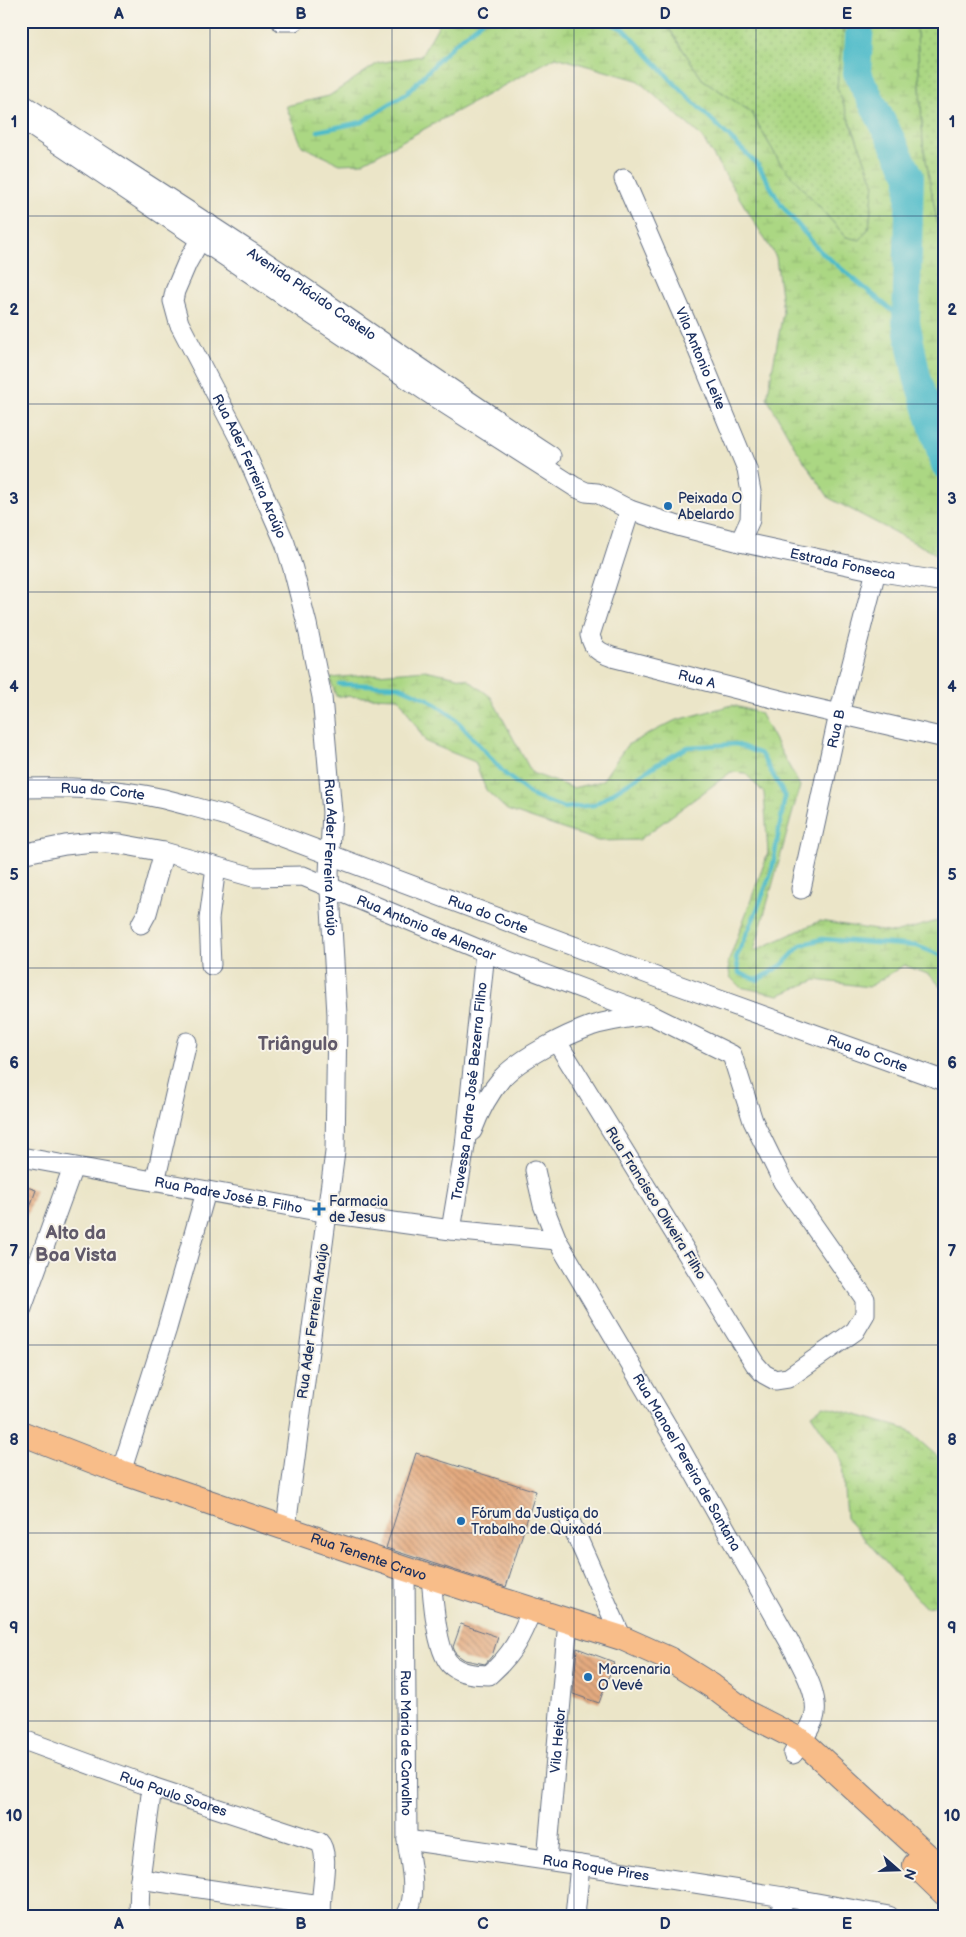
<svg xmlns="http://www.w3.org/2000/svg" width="966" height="1937" font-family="'Balsamiq Sans',sans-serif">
	<defs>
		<pattern id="grass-dots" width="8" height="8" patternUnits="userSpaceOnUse" patternTransform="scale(1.25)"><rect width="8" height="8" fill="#abd783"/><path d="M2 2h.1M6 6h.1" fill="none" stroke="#93b974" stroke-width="1.8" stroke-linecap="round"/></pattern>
		<pattern id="wetland-marsh" width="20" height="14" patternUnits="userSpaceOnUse" patternTransform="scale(1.25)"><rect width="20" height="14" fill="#abd783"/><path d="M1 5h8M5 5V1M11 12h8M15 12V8" fill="none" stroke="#93b974"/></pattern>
		<pattern id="building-back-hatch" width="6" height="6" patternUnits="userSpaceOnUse" patternTransform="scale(1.25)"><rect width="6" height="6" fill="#e4aa7f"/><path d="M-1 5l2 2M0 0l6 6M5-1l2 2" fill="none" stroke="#b88b6b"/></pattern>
	</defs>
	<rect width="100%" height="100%" fill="#f7f3e8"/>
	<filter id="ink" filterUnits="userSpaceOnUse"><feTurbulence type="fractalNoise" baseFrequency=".02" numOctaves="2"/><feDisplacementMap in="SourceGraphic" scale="10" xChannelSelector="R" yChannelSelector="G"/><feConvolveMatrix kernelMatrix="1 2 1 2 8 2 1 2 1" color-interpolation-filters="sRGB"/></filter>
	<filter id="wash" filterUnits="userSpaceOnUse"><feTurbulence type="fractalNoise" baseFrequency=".0096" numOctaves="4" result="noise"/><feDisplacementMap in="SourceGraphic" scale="20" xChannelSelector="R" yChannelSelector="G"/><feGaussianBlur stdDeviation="1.12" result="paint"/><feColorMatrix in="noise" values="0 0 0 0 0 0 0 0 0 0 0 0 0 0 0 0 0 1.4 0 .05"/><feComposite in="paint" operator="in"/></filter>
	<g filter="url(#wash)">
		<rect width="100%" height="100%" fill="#ebe5c8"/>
		<g fill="url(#grass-dots)" stroke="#638370">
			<polygon points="664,21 844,21 837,87 874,184 869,228 860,241 846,237 780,163 751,112 702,79"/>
			<polygon points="912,21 945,21 945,266 923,144 917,33"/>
		</g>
		<g fill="url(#wetland-marsh)" stroke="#638370">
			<polygon points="441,21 664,21 702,79 751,112 780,163 846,237 860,240 869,228 874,184 837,87 844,21 912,21 917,33 923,144 945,266 945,574 938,555 829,498 796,449 767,398 783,312 776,257 701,136 637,80 556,57 362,163 340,164 302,146 286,106 329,96 378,63 421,56"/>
			<polygon points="425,670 467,679 491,697 532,773 573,788 602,781 627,745 674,721 732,705 760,713 800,786 754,951 820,921 894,933 945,919 945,991 930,975 904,965 869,987 816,980 779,995 740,987 730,977 728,963 768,853 764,793 745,773 731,772 639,840 598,841 507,810 486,790 475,762 426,742 399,698 336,696 330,678"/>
			<polygon points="824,1406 906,1429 945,1463 945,1604 925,1607 846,1518 842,1461 811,1414"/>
		</g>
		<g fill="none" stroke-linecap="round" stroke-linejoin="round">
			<g stroke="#4ebbc9" stroke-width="4.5">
				<polyline points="606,21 625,30 674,83 758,165 782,206 820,251 906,322"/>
				<polyline points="318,131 362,122 408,92 453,45 483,21"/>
				<polyline points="339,684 398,686 428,699 454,717 505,774 534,797 564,808 594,805 656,765 688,747 736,744 761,754 785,796 772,870 757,910 736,958 739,973 758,980 782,965 801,945 822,939 917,946 945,957"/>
			</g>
			<polyline stroke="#4ebbc9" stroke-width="28" points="860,21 857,73 910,176 906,322 917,377 945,465"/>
		</g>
		<g id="blocks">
			<g fill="url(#building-back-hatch)">
				<polygon points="21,1185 36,1190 23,1227 21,1227"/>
				<polygon points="416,1453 536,1491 506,1587 386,1548"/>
				<polygon points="461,1624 498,1637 492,1656 485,1664 465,1660 456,1654 453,1647"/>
				<polygon points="577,1648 614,1662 599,1703 573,1694"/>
			</g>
		</g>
	</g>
	<g filter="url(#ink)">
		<use href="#blocks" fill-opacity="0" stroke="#646f83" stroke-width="1"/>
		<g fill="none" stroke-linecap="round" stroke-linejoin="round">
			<g stroke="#646f83" stroke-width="21">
				<g id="minor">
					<polyline points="281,21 294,21"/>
					<path id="s1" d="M21 103C119 167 219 229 316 296 394 350 472 404 551 456"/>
					<path id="s2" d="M21 119 439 400 575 487 586 492 597 493 630 510 678 526 740 542 876 571 945 582"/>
					<path id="s3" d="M624 179 692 336 747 469 751 492 750 520 740 542"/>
					<path id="s4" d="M209 224 187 263 175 291 173 301 179 323 239 438 285 543 293 569 307 624 322 697 332 812 329 873 337 1015 335 1152 286 1527"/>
					<path id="s5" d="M630 510 590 635C593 649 599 652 612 657L800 705 945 738"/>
					<path id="s6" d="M21 788C69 787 117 788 164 799 184 804 204 810 224 815L664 980 945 1081"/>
					<path id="s7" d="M21 854 65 845 94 842 120 844 164 852 253 877 303 876 485 952 649 1014 732 1055 753 1121 783 1182 865 1299V1314L855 1331 788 1378 775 1380 764 1374 755 1364 557 1042"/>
					<path id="s8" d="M801 889 839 714 876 571"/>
					<polyline points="141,924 147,913 164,852"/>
					<polyline points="211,965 209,919 216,867"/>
					<path d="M472 1131C479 1112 489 1093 502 1078 520 1058 566 1035 591 1026 610 1020 629 1018 648 1015"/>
					<path id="s9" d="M21 1157 328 1213 451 1230 557 1240"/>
					<path id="s10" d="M535 1170 543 1205 557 1240 680 1448 789 1641C799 1661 823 1698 813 1721 808 1733 800 1744 793 1754"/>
					<polyline points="155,1182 187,1042"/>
					<path id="s11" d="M451 1230 465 1146 485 952"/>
					<polyline points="21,1311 73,1167"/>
					<polyline points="121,1472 167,1328 206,1192"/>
					<polyline points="570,1521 622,1638"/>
					<path id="s12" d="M405 1569 407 1840C410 1865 419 1893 406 1916"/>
					<path d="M431 1577C433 1597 436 1654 452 1666 462 1674 476 1675 489 1675 512 1655 521 1637 532 1609"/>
					<path id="s13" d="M21 1739 152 1787 319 1842C332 1855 318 1897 322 1916"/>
					<path id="s14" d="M407 1840 580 1865 784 1897"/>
					<path id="s15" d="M547 1860 568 1621"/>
					<polyline points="140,1879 320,1906"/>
					<polyline points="139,1916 140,1879 152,1787"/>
					<polyline points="575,1916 580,1865"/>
					<polyline points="780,1916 784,1897 889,1916"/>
				</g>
			</g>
			<g stroke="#646f83" stroke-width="26">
				<g id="major">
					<path id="s16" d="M21 1433 121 1472 405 1569 622 1638 669 1659 712 1686 749 1714 802 1741 945 1872"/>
					<polyline points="915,1865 945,1894"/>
				</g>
			</g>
			<use href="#minor" stroke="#fff" stroke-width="19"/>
			<use href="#major" stroke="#f8bd89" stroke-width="24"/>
		</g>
	</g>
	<path fill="none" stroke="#1b2f5e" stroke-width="1" stroke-opacity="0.55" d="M210 21V1916M392 21V1916M574 21V1916M756 21V1916M21 216H945M21 404H945M21 592H945M21 780H945M21 968H945M21 1157H945M21 1345H945M21 1533H945M21 1721H945"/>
	<g fill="#1f6fb2" stroke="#f7f3e8" stroke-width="2">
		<circle cx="668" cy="506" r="5"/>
		<path d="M316.5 1201.5h5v5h5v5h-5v5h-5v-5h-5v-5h5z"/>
		<circle cx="461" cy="1521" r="5"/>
		<circle cx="588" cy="1677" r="5"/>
	</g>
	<g text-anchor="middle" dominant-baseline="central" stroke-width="4" stroke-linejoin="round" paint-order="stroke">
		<g font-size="14" fill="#1b2f5e" stroke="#f7f3e8">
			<text stroke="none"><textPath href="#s1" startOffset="348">Avenida Plácido Castelo</textPath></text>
			<text stroke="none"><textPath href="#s3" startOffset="195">Vila Antonio Leite</textPath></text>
			<text stroke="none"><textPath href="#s4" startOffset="268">Rua Ader Ferreira Araújo</textPath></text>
			<text stroke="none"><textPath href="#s2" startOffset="945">Estrada Fonseca</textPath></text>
			<text stroke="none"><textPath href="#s5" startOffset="252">Rua A</textPath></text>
			<text stroke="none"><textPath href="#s8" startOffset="164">Rua B</textPath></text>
			<text stroke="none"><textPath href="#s6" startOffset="82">Rua do Corte</textPath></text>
			<text stroke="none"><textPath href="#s4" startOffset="672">Rua Ader Ferreira Araújo</textPath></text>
			<text stroke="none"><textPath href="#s6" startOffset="488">Rua do Corte</textPath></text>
			<text stroke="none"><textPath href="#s7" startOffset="421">Rua Antonio de Alencar</textPath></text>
			<text stroke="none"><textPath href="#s6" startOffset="892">Rua do Corte</textPath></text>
			<text stroke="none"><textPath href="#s11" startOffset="140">Travessa Padre José Bezerra Filho</textPath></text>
			<text stroke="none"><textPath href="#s9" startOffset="211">Rua Padre José B. Filho</textPath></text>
			<text transform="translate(656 1203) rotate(58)">Rua Francisco Oliveira Filho</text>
			<text transform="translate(313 1321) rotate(-82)">Rua Ader Ferreira Araújo</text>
			<text stroke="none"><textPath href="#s10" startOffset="331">Rua Manoel Pereira de Santana</textPath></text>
			<text stroke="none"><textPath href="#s16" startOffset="369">Rua Tenente Cravo</textPath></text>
			<text stroke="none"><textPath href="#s15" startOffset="120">Vila Heitor</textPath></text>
			<text stroke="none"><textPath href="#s12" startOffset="174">Rua Maria de Carvalho</textPath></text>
			<text stroke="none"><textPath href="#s13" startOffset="162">Rua Paulo Soares</textPath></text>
			<text stroke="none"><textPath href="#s14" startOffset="191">Rua Roque Pires</textPath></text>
		</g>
		<g font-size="14" fill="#1b2f5e" stroke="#f7f3e8" text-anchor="start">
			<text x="678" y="498">Peixada O<tspan x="678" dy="16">Abelardo</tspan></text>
			<text x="329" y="1201">Farmacia<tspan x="329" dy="16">de Jesus</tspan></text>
			<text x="471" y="1513">Fórum da Justiça do<tspan x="471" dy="16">Trabalho de Quixadá</tspan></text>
			<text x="598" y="1669">Marcenaria<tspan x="598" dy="16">O Vevé</tspan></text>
		</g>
		<g font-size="19" font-weight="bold" fill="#615a6a" stroke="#f7f3e8">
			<text x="298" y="1044">Triângulo</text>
			<text x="76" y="1233">Alto da<tspan x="76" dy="22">Boa Vista</tspan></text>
		</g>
	</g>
	<rect width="966" height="1937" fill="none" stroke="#f7f3e8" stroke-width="55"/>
	<g transform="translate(898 1870) rotate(110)" stroke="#f7f3e8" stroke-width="4" paint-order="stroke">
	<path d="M0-4L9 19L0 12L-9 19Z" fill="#1b2f5e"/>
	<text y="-8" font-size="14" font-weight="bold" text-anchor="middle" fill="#1b2f5e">N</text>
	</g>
	<rect x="28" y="28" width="910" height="1882" fill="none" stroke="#1b2f5e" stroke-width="2"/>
	<g font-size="16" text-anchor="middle" font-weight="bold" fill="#1b2f5e">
		<text x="119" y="19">A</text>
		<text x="301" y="19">B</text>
		<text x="483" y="19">C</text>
		<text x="665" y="19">D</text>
		<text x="847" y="19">E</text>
		<text x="14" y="127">1</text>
		<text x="952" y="127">1</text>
		<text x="14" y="315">2</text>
		<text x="952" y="315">2</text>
		<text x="14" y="504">3</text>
		<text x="952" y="504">3</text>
		<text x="14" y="692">4</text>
		<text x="952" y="692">4</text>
		<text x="14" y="880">5</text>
		<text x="952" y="880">5</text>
		<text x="14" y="1068">6</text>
		<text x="952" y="1068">6</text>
		<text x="14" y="1256">7</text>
		<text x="952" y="1256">7</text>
		<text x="14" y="1445">8</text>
		<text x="952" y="1445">8</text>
		<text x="14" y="1633">9</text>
		<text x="952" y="1633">9</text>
		<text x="14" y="1821">10</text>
		<text x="952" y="1821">10</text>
		<text x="119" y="1929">A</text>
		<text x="301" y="1929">B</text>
		<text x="483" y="1929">C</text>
		<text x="665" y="1929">D</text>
		<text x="847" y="1929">E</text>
	</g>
</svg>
